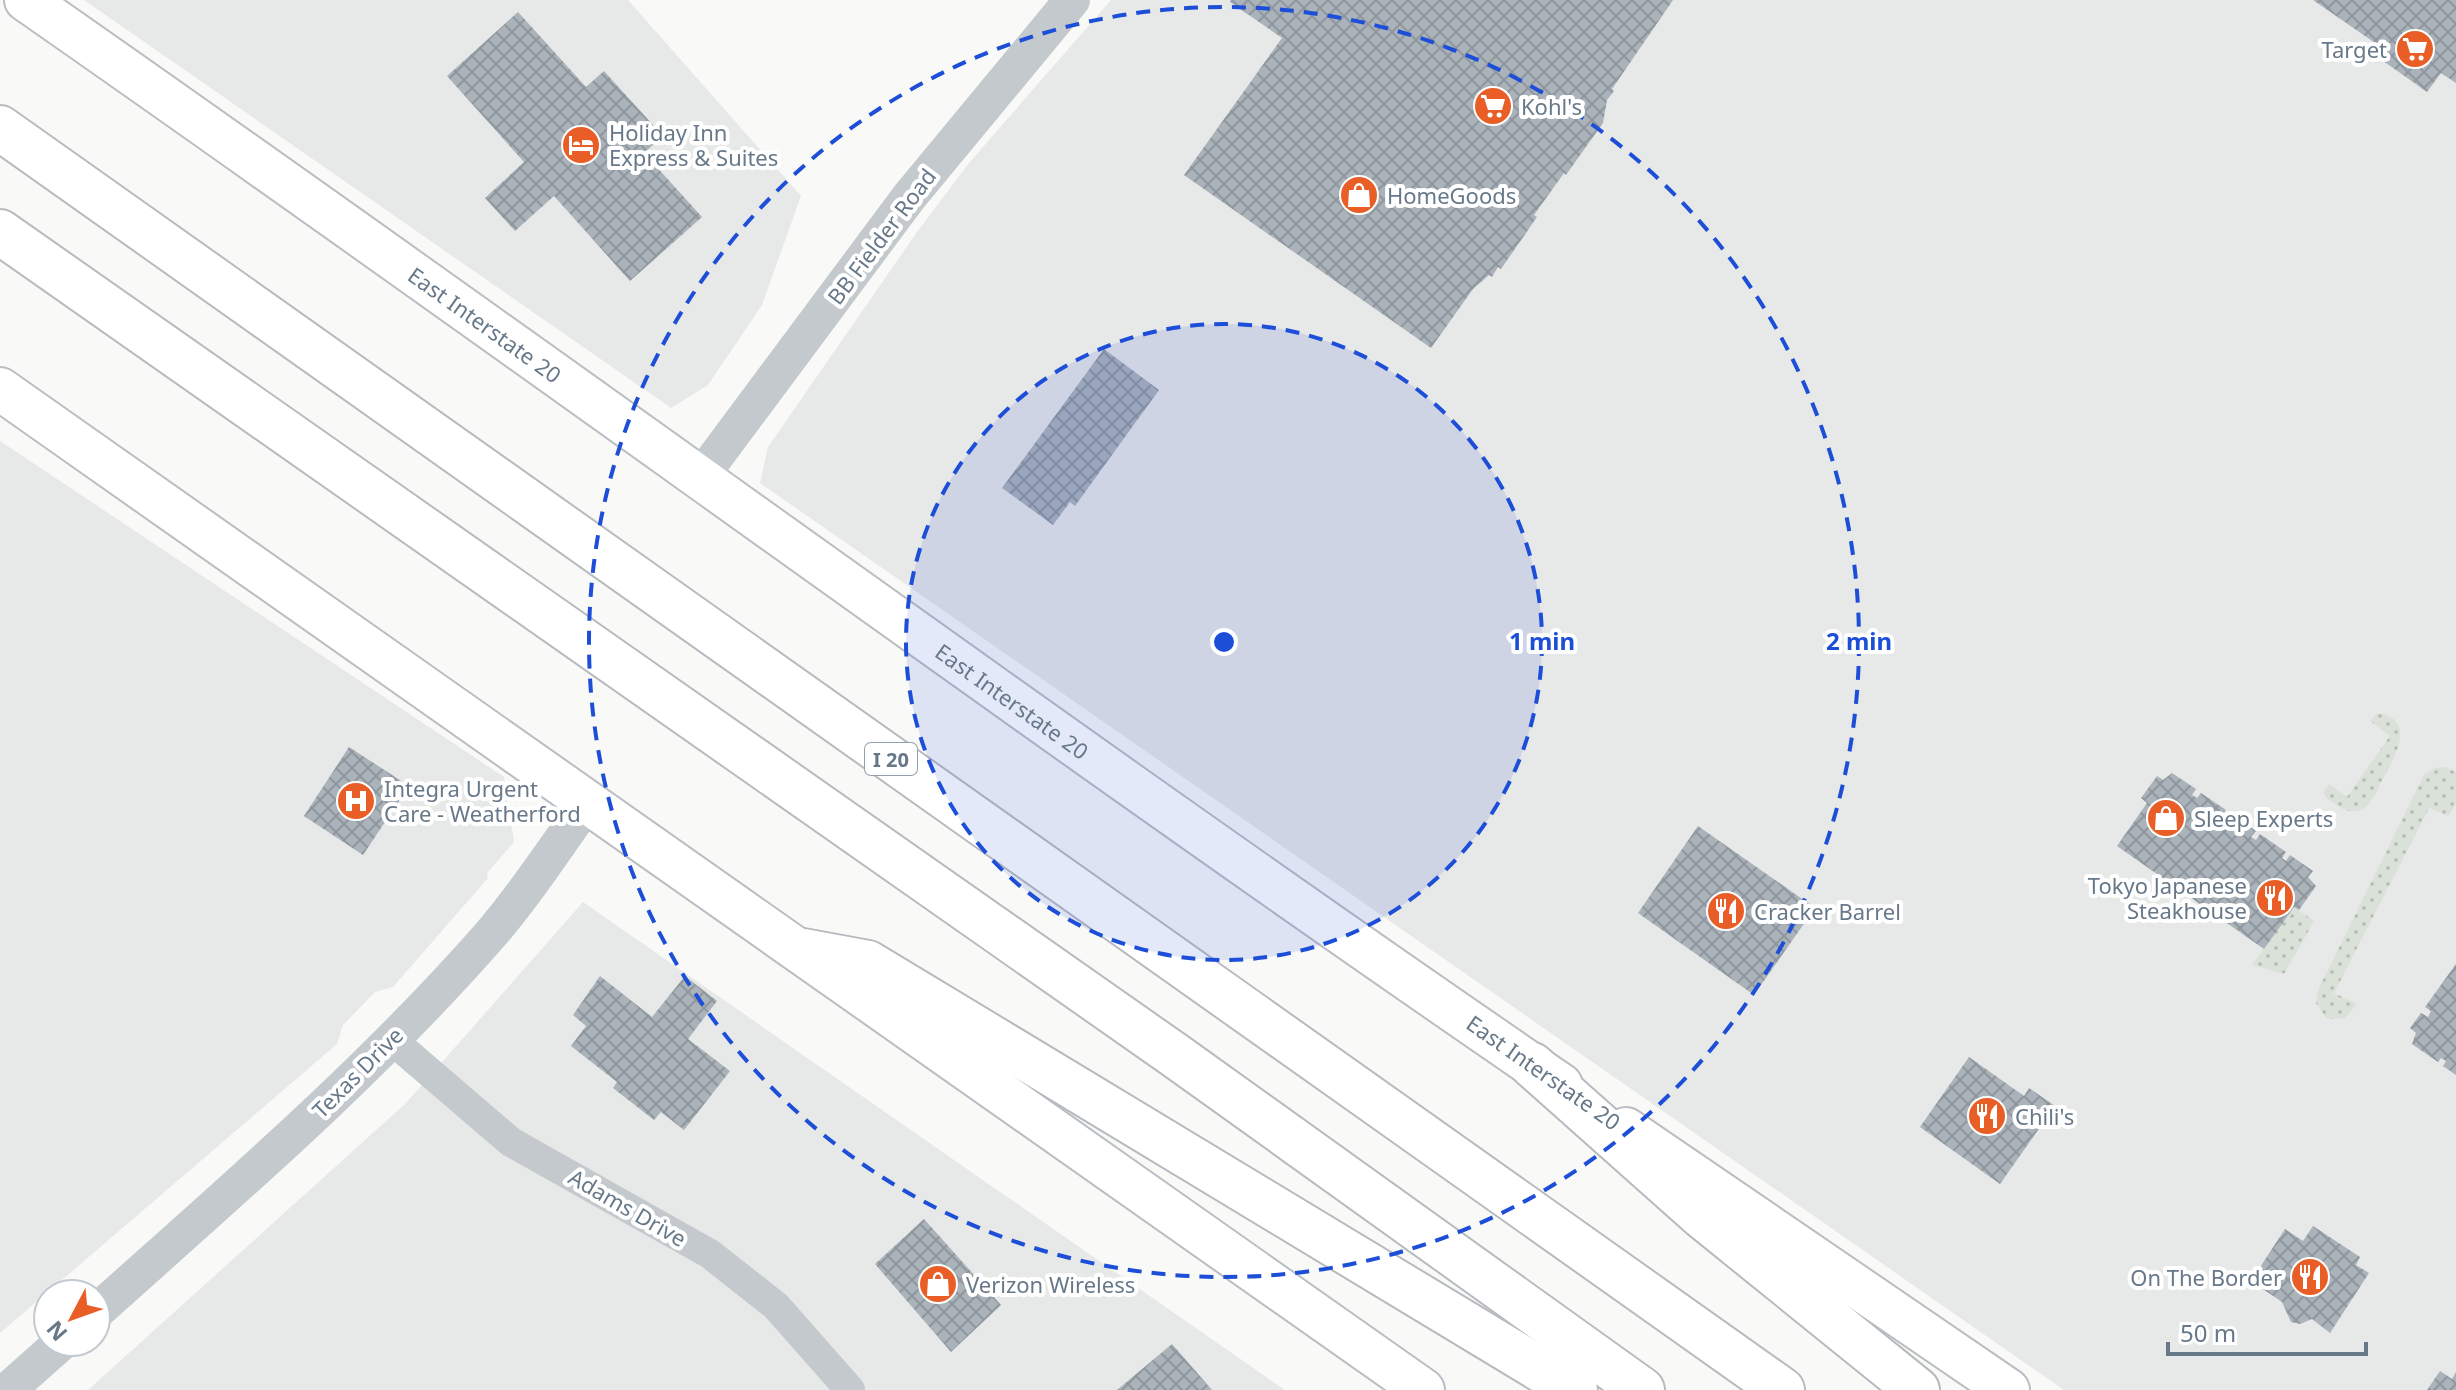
<svg xmlns="http://www.w3.org/2000/svg" width="2456" height="1390" font-family="'Noto Sans',sans-serif">
	<defs>
		<pattern id="green-dots" width="8" height="8" patternUnits="userSpaceOnUse" patternTransform="scale(2)"><rect width="8" height="8" fill="#dae1d8"/><path d="M2 2h.1M6 6h.1" fill="none" stroke="#b5bbb5" stroke-width="1.8" stroke-linecap="round"/></pattern>
		<pattern id="building-cross-hatch" width="8" height="8" patternUnits="userSpaceOnUse" patternTransform="scale(2)"><rect width="8" height="8" fill="#abb3ba"/><path d="M0 0l8 8M0 8l8-8" fill="none" stroke="#8f969d"/></pattern>
	</defs>
	<rect width="100%" height="100%" fill="#f9f9f7"/>
	<g fill="#e7e8e8">
		<polygon points="84,0 628,0 801,196 762,305 708,385 671,408"/>
		<polygon points="1111,0 2456,0 2456,1390 2064,1390 760,483 768,447 917,232 969,163"/>
		<polygon points="0,441 504,777 514,842 487,873 488,878 393,987 375,992 343,1025 337,1044 0,1333"/>
		<polygon points="583,902 1285,1390 88,1390 406,1103"/>
	</g>
	<g fill="url(#green-dots)">
		<path d="M2378 713C2417 720 2395 755 2384 777 2378 787 2374 801 2364 808 2354 814 2344 811 2335 804 2329 800 2325 798 2324 792L2329 784 2347 797 2390 736 2370 721Z"/>
		<polygon points="2445,767 2456,772 2456,804 2448,816 2429,808 2334,993 2357,1004 2345,1018 2327,1019 2316,1003 2318,990 2424,775 2435,768"/>
		<polygon points="2294,907 2314,921 2284,974 2252,965"/>
	</g>
	<g fill="url(#building-cross-hatch)">
		<polygon points="1231,0 1673,0 1612,89 1614,91 1607,100 1603,123 1566,175 1564,173 1534,215 1537,217 1501,269 1498,267 1492,277 1489,275 1473,289 1431,348 1184,175 1282,38 1230,2"/>
		<polygon points="2313,0 2456,0 2456,83 2441,73 2427,92 2372,53 2378,45"/>
		<polygon points="518,12 586,87 604,71 663,136 644,153 702,217 630,281 554,196 515,231 485,198 524,162 447,76"/>
		<polygon points="1104,349 1159,390 1075,506 1070,502 1053,525 1002,488"/>
		<polygon points="349,747 409,786 363,855 304,816"/>
		<polygon points="2172,773 2196,789 2192,795 2197,798 2201,793 2226,810 2222,816 2226,819 2230,813 2256,831 2251,837 2256,840 2260,834 2286,852 2282,858 2286,861 2290,855 2313,871 2308,877 2316,886 2299,910 2294,907 2264,949 2117,846 2147,803 2141,798 2157,776 2163,780"/>
		<polygon points="1698,826 1815,908 1754,995 1638,913"/>
		<polygon points="2456,964 2456,1075 2443,1066 2446,1061 2441,1058 2438,1062 2412,1044 2416,1033 2410,1028 2421,1013 2428,1017 2431,1011 2425,1007"/>
		<polygon points="600,976 652,1017 685,976 717,1001 688,1039 730,1071 684,1130 661,1112 654,1120 613,1088 617,1082 571,1046 586,1026 573,1015"/>
		<polygon points="1969,1057 2024,1096 2029,1088 2055,1106 2000,1184 1920,1127"/>
		<polygon points="924,1219 1001,1305 951,1352 875,1264"/>
		<polygon points="2313,1226 2360,1257 2356,1265 2369,1273 2330,1333 2312,1319 2300,1324 2291,1322 2282,1302 2251,1281 2285,1229 2303,1241"/>
		<polygon points="1172,1344 1212,1390 1117,1390"/>
		<polygon points="2440,1371 2452,1379 2456,1372 2456,1390 2427,1390"/>
	</g>
	<g fill="none" stroke-linecap="round" stroke-linejoin="round">
		<g stroke="#b9bec3" stroke-width="46">
			<g id="secondary">
				<path id="s1" d="M26 0C540 358 1044 731 1561 1085"/>
				<polyline points="0,389 1423,1390"/>
				<polyline points="1626,1129 2008,1390"/>
			</g>
		</g>
		<g stroke="#b7bbbf" stroke-width="48">
			<g id="motorway">
				<polyline points="0,128 1782,1390"/>
				<polyline points="0,232 1176,1056 1642,1390"/>
				<polyline points="803,951 868,963 1575,1390"/>
				<polyline points="1532,1065 1703,1217 1917,1390"/>
			</g>
		</g>
		<polyline stroke="#c4c9cd" stroke-width="30" points="392,1040 511,1142 710,1254 776,1306 850,1390"/>
		<g stroke="#c4c9cd" stroke-width="36">
			<polyline points="699,479 909,197 1072,0"/>
			<path d="M96 1312C231 1191 370 1072 490 935 525 895 555 848 587 804"/>
			<polyline points="8,1390 62,1342"/>
		</g>
		<use href="#secondary" stroke="#fff" stroke-width="42"/>
		<use href="#motorway" stroke="#fff" stroke-width="44"/>
	</g>
	<circle cx="1224" cy="642" r="318" fill="#1d4ed8" fill-opacity=".12"/>
	<g fill="none" stroke="#1d4ed8" stroke-width="4" stroke-dasharray="14 10">
		<circle cx="1224" cy="642" r="318"/>
		<circle cx="1224" cy="642" r="635"/>
	</g>
	<defs>
		<g id="supermarket-disc" transform="scale(2)"><circle r="9.5" fill="#e95e27" stroke="#fff"/><path d="M-6-5.5h2.5l.6 2H6L4.5 2H-2.5L-4.4-4H-6ZM-1.5 3.2a1.3 1.3 0 1 0 .1 0ZM3 3.2a1.3 1.3 0 1 0 .1 0Z" fill="#fff"/></g>
		<g id="hotel-disc" transform="scale(2)"><circle r="9.5" fill="#e95e27" stroke="#fff"/><path d="M-6-4.5h1.5V1H6V5H4.5V3h-9V5H-6ZM-4 0a1.8 1.8 0 1 1 3.6 0ZM.5 0V-2.5h3Q6-2.5 6 0Z" fill="#fff"/></g>
		<g id="shop-disc" transform="scale(2)"><circle r="9.5" fill="#e95e27" stroke="#fff"/><path d="M-5-2.5h2.3a2.7 3.5 0 0 1 5.4 0H5L5.5 6h-11ZM-1.5-2.5h3a1.5 2.3 0 0 0-3 0Z" fill="#fff"/></g>
		<g id="hospital-disc" transform="scale(2)"><circle r="9.5" fill="#e95e27" stroke="#fff"/><path d="M-5-5h3v3.5h4V-5h3V5h-3V1.5h-4V5h-3Z" fill="#fff"/></g>
		<g id="restaurant-disc" transform="scale(2)"><circle r="9.5" fill="#e95e27" stroke="#fff"/><path d="M-5-6h1v4h1v-4h1v4h1v-4h1v5L-1.5 .5V6h-2V.5L-5-1ZM5-6V6H3V1.5H1.5Q1.5-4 5-6Z" fill="#fff"/></g>
	</defs>
	<g fill-rule="evenodd">
		<use href="#supermarket-disc" x="2415" y="49"/>
		<use href="#supermarket-disc" x="1493" y="106"/>
		<use href="#hotel-disc" x="581" y="145"/>
		<use href="#shop-disc" x="1359" y="195"/>
		<use href="#hospital-disc" x="356" y="801"/>
		<use href="#shop-disc" x="2166" y="818"/>
		<use href="#restaurant-disc" x="2275" y="898"/>
		<use href="#restaurant-disc" x="1726" y="911"/>
		<use href="#restaurant-disc" x="1987" y="1116"/>
		<use href="#restaurant-disc" x="2310" y="1277"/>
		<use href="#shop-disc" x="938" y="1284"/>
	</g>
	<g text-anchor="middle" dominant-baseline="central" stroke-width="8" stroke-linejoin="round" paint-order="stroke">
		<rect fill="#fff" stroke="#95a0ac" stroke-width="2" x="865" y="743" width="52" height="32" rx="6"/>
		<g font-size="20" font-weight="bold" fill="#677889">
			<text x="891" y="759">I 20</text>
		</g>
		<g font-size="22" fill="#677889" stroke="#fff" text-anchor="start">
			<text x="2387" y="49" text-anchor="end">Target</text>
			<text x="1521" y="106">Kohl's</text>
			<text x="609" y="132">Holiday Inn<tspan x="609" dy="25">Express &amp; Suites</tspan></text>
			<text x="1387" y="195">HomeGoods</text>
			<text x="384" y="788">Integra Urgent<tspan x="384" dy="25">Care - Weatherford</tspan></text>
			<text x="2194" y="818">Sleep Experts</text>
			<text x="2247" y="885" text-anchor="end">Tokyo Japanese<tspan x="2247" dy="25">Steakhouse</tspan></text>
			<text x="1754" y="911">Cracker Barrel</text>
			<text x="2015" y="1116">Chili's</text>
			<text x="2282" y="1277" text-anchor="end">On The Border</text>
			<text x="966" y="1284">Verizon Wireless</text>
		</g>
		<g font-size="22" fill="#677889" stroke="#fff">
			<text transform="translate(881 236) rotate(-53)">BB Fielder Road</text>
			<text stroke="none"><textPath href="#s1" startOffset="562">East Interstate 20</textPath></text>
			<text stroke="none"><textPath href="#s1" startOffset="1210">East Interstate 20</textPath></text>
			<text transform="translate(357 1072) rotate(-45)">Texas Drive</text>
			<text transform="translate(1544 1072) rotate(35)">East Interstate 20</text>
			<text transform="translate(628 1207) rotate(30)">Adams Drive</text>
		</g>
	</g>
	<circle cx="1224" cy="642" r="12" fill="#1d4ed8" stroke="#fff" stroke-width="4"/>
	<g font-size="24" text-anchor="middle" font-weight="bold" fill="#1d4ed8" stroke="#fff" stroke-width="8" stroke-linejoin="round" paint-order="stroke">
		<text x="1542" y="650">1 min</text>
		<text x="1859" y="650">2 min</text>
	</g>
	<g transform="translate(72 1318) rotate(229)"><circle r="38" fill="#ffffff" stroke="#c2c9d0" stroke-width="2"/>
	<path d="M0-6L14 30L0 20L-14 30Z" fill="#e95e27"/>
	<text y="-12" font-size="22" font-weight="bold" text-anchor="middle" fill="#677889">N</text>
	</g>
	<path d="M2168 1342v12h198v-12" fill="none" stroke="#677889" stroke-width="4"/>
	<text x="2180" y="1342" font-size="24" fill="#677889" stroke="#ffffff" stroke-width="6" paint-order="stroke">50 m</text>
</svg>
